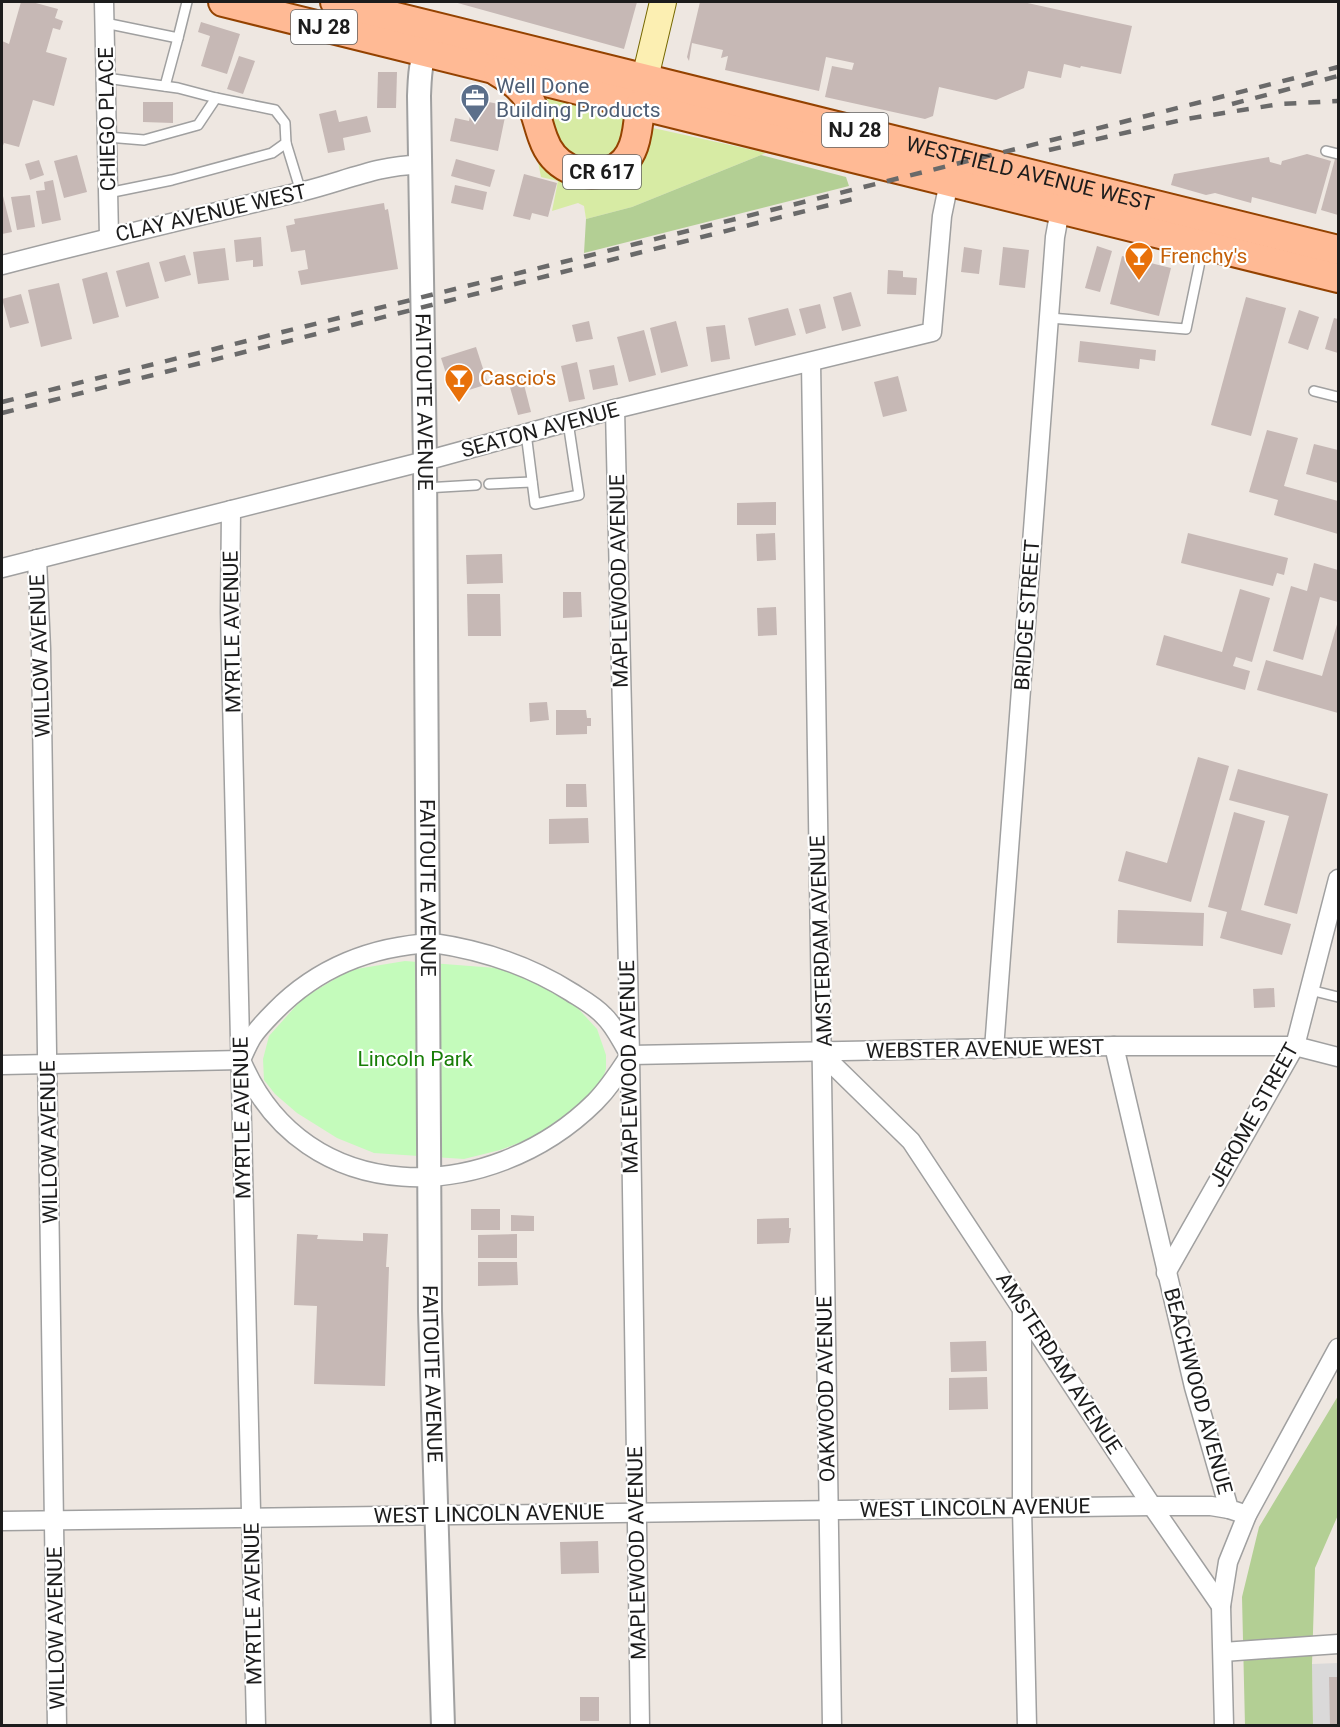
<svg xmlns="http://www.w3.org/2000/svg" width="1340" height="1727" font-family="Roboto,sans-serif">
	<rect width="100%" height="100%" fill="#eee7e1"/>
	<polygon fill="#dad9d9" points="1338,1663 1338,1725 1313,1725 1312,1664"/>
	<g fill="#d7eba4">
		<polygon points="547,97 628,118 624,143 606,161 582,162 562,150 543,99"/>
		<polygon points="653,128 766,153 632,207 586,219 584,206 578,203 552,211 558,181 541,177 536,152 538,156 639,163 648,146"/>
	</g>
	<g fill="#b3cf94">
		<polygon points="761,155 846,177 849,186 584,253 586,219 632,207"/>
		<polygon points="1338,1396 1338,1515 1315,1568 1312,1664 1313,1725 1245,1726 1242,1597 1259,1527"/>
	</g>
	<polygon fill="#c4fbbb" points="405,961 509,969 543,984 573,1003 597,1029 606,1055 606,1069 599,1089 540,1135 500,1150 464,1159 374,1153 337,1138 297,1113 275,1094 264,1080 263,1059 269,1036 303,998 350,970"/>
	<g fill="#c6b8b5">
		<polygon points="21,2 32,2 58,9 55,18 63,21 60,30 53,28 46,52 67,58 54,106 33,100 19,147 4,143 2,148 2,41 9,44"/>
		<polygon points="454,2 637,2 624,49"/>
		<polygon points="700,2 1023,2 1132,26 1121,74 1081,66 1080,68 1064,64 1061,78 1028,71 1024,88 996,100 939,87 933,116 925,119 825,97 832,66 852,70 854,63 826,57 819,91 725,70 728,56 721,58 723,50 692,43 689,61 687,57"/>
		<polygon points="201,22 240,34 227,74 201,66 210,36 198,32"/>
		<polygon points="239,56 255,61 243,94 227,89"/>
		<polygon points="378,72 397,72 396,108 377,108"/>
		<polygon points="473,99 504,105 501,116 505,117 498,151 450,141 455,118 469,121"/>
		<polygon points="143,102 173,102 173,123 143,122"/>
		<polygon points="336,110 339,122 367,116 371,132 343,138 345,150 328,153 319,114"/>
		<polygon points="1307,154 1331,161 1316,214 1252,197 1251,203 1215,193 1206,195 1171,185 1174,174 1269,157 1270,162 1281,165 1282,161"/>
		<polygon points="77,155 87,192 64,198 54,161"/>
		<polygon points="456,159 495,170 490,187 451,176"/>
		<polygon points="1335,159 1338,160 1338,215 1321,210"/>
		<polygon points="39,160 44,175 30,180 25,164"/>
		<polygon points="524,174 557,183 548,217 532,213 530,220 513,216"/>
		<polygon points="53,180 61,220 42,224 36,191 45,190 44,182"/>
		<polygon points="455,185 487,192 483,210 451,203"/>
		<polygon points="2,192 12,232 2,234"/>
		<polygon points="30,195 35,227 17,230 11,197"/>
		<polygon points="384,203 385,210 388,209 398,269 301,285 298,271 308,269 305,250 291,252 286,226 295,224 294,219 306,217"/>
		<polygon points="261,237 263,266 253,267 253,260 236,262 234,240"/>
		<polygon points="1097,246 1112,251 1100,292 1085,288"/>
		<polygon points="964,247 982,250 979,274 961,272"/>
		<polygon points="1003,247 1029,250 1025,288 999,285"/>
		<polygon points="225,248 229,280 198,284 193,252"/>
		<polygon points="185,255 191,275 165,282 159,262"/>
		<polygon points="1122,256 1171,268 1159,316 1110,304"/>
		<polygon points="149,262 159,298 126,307 116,271"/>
		<polygon points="888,270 903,271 903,277 917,278 916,295 887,294"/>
		<polygon points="107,272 119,317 93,324 82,279"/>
		<polygon points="59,283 72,339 41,347 28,290"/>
		<polygon points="851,292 861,326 842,331 833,297"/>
		<polygon points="21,294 29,323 10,328 2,299"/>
		<polygon points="1246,297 1286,308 1251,436 1211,425"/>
		<polygon points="820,304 826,328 806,334 799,309"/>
		<polygon points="788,308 796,335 755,346 748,318"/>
		<polygon points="1299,310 1319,317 1308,350 1288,343"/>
		<polygon points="1334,318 1338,319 1338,353 1325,349"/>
		<polygon points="589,321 593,339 576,342 572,325"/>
		<polygon points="676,321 688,366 661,373 650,328"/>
		<polygon points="725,325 730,359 711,362 706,327"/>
		<polygon points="644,330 656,375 629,382 617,337"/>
		<polygon points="1080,341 1156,350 1155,361 1140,359 1139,369 1078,362"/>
		<polygon points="476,347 488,384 453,395 441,358"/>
		<polygon points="577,362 585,399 569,402 561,366"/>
		<polygon points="614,365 618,385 593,390 589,370"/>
		<polygon points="521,373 531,412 518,415 507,377"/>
		<polygon points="898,376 907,411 883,417 874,382"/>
		<polygon points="1267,430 1298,438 1284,486 1338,501 1338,534 1274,515 1278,500 1249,492"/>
		<polygon points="1314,444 1338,450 1338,483 1306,474"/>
		<polygon points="776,502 776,525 737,525 737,503"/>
		<polygon points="775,533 776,560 757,561 756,534"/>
		<polygon points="1188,533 1288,558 1284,575 1277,573 1273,586 1181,563"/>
		<polygon points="502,554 503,583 467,584 466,555"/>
		<polygon points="1314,563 1338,570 1338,602 1320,597 1303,660 1273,651 1291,586 1307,591"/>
		<polygon points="1240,589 1270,598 1252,662 1236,657 1233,666 1250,671 1245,690 1156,665 1164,635 1222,652"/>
		<polygon points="563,592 581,592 582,617 563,618"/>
		<polygon points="467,594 500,594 501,636 468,636"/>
		<polygon points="776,607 777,635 758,636 757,608"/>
		<polygon points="1338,621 1338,713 1257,690 1266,660 1322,676"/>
		<polygon points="547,702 549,720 530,722 529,703"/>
		<polygon points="556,710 586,710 587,718 591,718 591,726 587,726 587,734 556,735"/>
		<polygon points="1198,757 1229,766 1191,902 1118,881 1126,851 1167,863"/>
		<polygon points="1238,769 1328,794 1297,914 1264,905 1289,816 1229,800"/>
		<polygon points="566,784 586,784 587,807 566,807"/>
		<polygon points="1234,812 1265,821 1241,910 1291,924 1282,955 1220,938 1227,912 1208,907"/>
		<polygon points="588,818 589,843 549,844 549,819"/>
		<polygon points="1118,910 1204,913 1203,946 1117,943"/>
		<polygon points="1274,988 1275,1007 1254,1008 1253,989"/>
		<rect x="471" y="1209" width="29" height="21"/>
		<polygon points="511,1215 534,1216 534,1231 511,1231"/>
		<polygon points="789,1218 789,1228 791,1228 789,1243 757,1244 757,1219"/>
		<polygon points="363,1233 388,1234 386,1267 389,1267 385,1386 314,1384 317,1306 294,1305 297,1234 318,1235 317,1239 363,1241"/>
		<polygon points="517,1234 517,1258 478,1258 478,1235"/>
		<polygon points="478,1262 517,1262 518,1285 478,1286"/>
		<polygon points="986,1341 987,1371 951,1372 950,1342"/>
		<polygon points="987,1377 988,1409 949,1410 949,1378"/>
		<polygon points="598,1541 599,1573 561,1574 560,1542"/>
		<polygon points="1329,1677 1338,1677 1338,1726 1330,1726"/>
		<rect x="580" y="1697" width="19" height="24"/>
	</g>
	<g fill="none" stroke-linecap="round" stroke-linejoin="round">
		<g stroke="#a0a0a0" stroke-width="12">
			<g id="service">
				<polyline points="105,23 178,38 187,2"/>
				<polyline points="106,78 178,88 216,98 275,110 285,123 286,143 272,153 172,180 108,193"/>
				<polyline points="165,86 178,38"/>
				<polyline points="107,137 144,140 198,125 216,98"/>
				<polyline points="286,143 301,192"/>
				<polyline points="1326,151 1338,154"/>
				<polyline points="1050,318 1186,329 1203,247"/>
				<polyline points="1314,391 1338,397"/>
				<polyline points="526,433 535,504 579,495 568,422"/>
				<polyline points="489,484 532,482"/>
				<polyline points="425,488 476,485"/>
				<polyline points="1310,990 1338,997"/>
			</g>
		</g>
		<g stroke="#a0a0a0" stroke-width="21">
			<g id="minor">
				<polyline points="104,2 109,237"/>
				<path d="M2 265C102 239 203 215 304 191 342 182 381 164 420 165"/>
				<polyline points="811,362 832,1726"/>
				<polyline points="615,409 630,1055 640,1726"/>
				<polyline points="231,510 230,612 256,1726"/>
				<polyline points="37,559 41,649 57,1726"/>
				<polyline points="2,568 425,461 615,409 932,332 942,216 949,182"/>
				<path d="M433 943C482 950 528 965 571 992 582 999 595 1006 604 1016 615 1026 622 1043 630 1055 619 1072 609 1088 595 1102 490 1206 304 1211 241 1060 244 1053 247 1046 251 1039 257 1029 266 1020 275 1011 317 968 372 946 433 943Z"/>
				<polyline points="1114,1046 1194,1387 1229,1509 1247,1515"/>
				<polyline points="994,1049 1055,237 1062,199"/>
				<polyline points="821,1053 911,1141 1152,1506 1221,1606"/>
				<polyline points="630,1055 1114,1046 1295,1046 1338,1057"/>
				<polyline points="2,1065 241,1060"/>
				<polyline points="1166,1273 1295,1046 1338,879"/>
				<polyline points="1022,1308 1022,1508 1027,1726"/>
				<polyline points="2,1521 1152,1506 1211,1506 1229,1509"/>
				<polyline points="1223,1652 1338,1644"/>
				<polyline points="1224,1726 1221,1606 1228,1562 1247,1515 1338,1348"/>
			</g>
		</g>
		<g stroke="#a0a0a0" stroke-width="26">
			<g id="tertiary">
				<path id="s1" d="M435 40C419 54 420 76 419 96L425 461 430 1311 443 1726"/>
			</g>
		</g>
		<g stroke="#766800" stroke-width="28">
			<polyline id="secondary" points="641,98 645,78 663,2"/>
		</g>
		<g stroke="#944200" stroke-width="32">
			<g id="primary">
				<polyline points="223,2 1338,278"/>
				<path id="s2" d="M335 2 1338 250"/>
				<path d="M498 72C510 79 521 87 529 99 536 111 538 125 543 138 553 167 580 179 609 171 637 163 638 128 640 105"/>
			</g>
		</g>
		<use href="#service" stroke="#fff" stroke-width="9"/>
		<use href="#minor" stroke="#fff" stroke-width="18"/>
		<use href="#tertiary" stroke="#fff" stroke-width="22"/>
		<use href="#secondary" stroke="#fcefb2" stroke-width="26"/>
		<use href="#primary" stroke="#ffba95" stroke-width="28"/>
		<g stroke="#6a6a6a" stroke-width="4.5" stroke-dasharray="12 12" stroke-linecap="butt">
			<polyline points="1232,104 1338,76"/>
			<polyline points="1049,150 1186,119 1280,104 1338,101"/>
			<polyline points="2,402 1052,140 1338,67"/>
			<polyline points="2,413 857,198"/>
		</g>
	</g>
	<defs>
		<g id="office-pin" transform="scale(1.5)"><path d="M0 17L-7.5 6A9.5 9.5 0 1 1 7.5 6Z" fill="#5c6f8a" stroke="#fff"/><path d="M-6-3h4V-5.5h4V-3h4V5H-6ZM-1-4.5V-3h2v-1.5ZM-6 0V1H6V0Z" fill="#fff"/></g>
		<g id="bar-pin" transform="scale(1.5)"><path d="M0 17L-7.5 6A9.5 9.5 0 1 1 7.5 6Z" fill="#e8710a" stroke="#fff"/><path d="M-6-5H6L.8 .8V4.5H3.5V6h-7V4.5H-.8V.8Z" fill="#fff"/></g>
	</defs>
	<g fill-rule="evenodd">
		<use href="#office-pin" x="475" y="98"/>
		<use href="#bar-pin" x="1139" y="256"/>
		<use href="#bar-pin" x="459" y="378"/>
	</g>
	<g text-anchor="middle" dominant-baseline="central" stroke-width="4.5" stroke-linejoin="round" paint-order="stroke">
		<g fill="#fff" stroke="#606060" stroke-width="1.5">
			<rect x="291" y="10" width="66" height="34" rx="4.5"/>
			<rect x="822" y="113" width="66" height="34" rx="4.5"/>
			<rect x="563" y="155" width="78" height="34" rx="4.5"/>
		</g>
		<g font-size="20" font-weight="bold" fill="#1c1c1c">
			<text x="324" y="27">NJ 28</text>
			<text x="855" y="130">NJ 28</text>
			<text x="602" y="172">CR 617</text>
		</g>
		<g font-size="21" fill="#4e5e75" stroke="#fff" text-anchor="start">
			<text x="496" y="86">Well Done<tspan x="496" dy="24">Building Products</tspan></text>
		</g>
		<g font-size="21" fill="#1c1c1c" stroke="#fff">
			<text transform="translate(107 119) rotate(-91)">CHIEGO PLACE</text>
			<text stroke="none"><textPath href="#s2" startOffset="716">WESTFIELD AVENUE WEST</textPath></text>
			<text transform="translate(211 213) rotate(-13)">CLAY AVENUE WEST</text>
			<text stroke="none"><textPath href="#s1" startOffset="366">FAITOUTE AVENUE</textPath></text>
			<text transform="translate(540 430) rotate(-15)">SEATON AVENUE</text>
			<text transform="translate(619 581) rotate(-91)">MAPLEWOOD AVENUE</text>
			<text transform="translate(1027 615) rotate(-86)">BRIDGE STREET</text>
			<text transform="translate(232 632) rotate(-91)">MYRTLE AVENUE</text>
			<text transform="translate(40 656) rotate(-92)">WILLOW AVENUE</text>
			<text stroke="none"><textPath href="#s1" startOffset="852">FAITOUTE AVENUE</textPath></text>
			<text transform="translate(821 941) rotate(-92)">AMSTERDAM AVENUE</text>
			<text transform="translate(985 1049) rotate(-1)">WEBSTER AVENUE WEST</text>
			<text transform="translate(629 1067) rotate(-91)">MAPLEWOOD AVENUE</text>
			<text transform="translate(1254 1115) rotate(-61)">JEROME STREET</text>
			<text transform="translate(242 1118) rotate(-91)">MYRTLE AVENUE</text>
			<text transform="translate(49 1142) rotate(-91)">WILLOW AVENUE</text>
			<text transform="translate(1059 1363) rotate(57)">AMSTERDAM AVENUE</text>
			<text stroke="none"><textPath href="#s1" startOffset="1338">FAITOUTE AVENUE</textPath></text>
			<text transform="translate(826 1389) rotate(-91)">OAKWOOD AVENUE</text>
			<text transform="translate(1198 1391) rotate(75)">BEACHWOOD AVENUE</text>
			<text transform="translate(975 1508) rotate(-1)">WEST LINCOLN AVENUE</text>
			<text transform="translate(489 1514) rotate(-1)">WEST LINCOLN AVENUE</text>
			<text transform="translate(637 1553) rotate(-91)">MAPLEWOOD AVENUE</text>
			<text transform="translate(253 1604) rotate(-91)">MYRTLE AVENUE</text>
			<text transform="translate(56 1628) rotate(-91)">WILLOW AVENUE</text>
		</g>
		<g font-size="21" fill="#c56008" stroke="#fff" text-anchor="start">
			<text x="1160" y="256">Frenchy's</text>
			<text x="480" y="378">Cascio's</text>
		</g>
		<g font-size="21" fill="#187e07" stroke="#fff">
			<text x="415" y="1059">Lincoln Park</text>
		</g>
	</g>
	<rect width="1340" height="1727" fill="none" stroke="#1c1c1c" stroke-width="6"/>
</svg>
